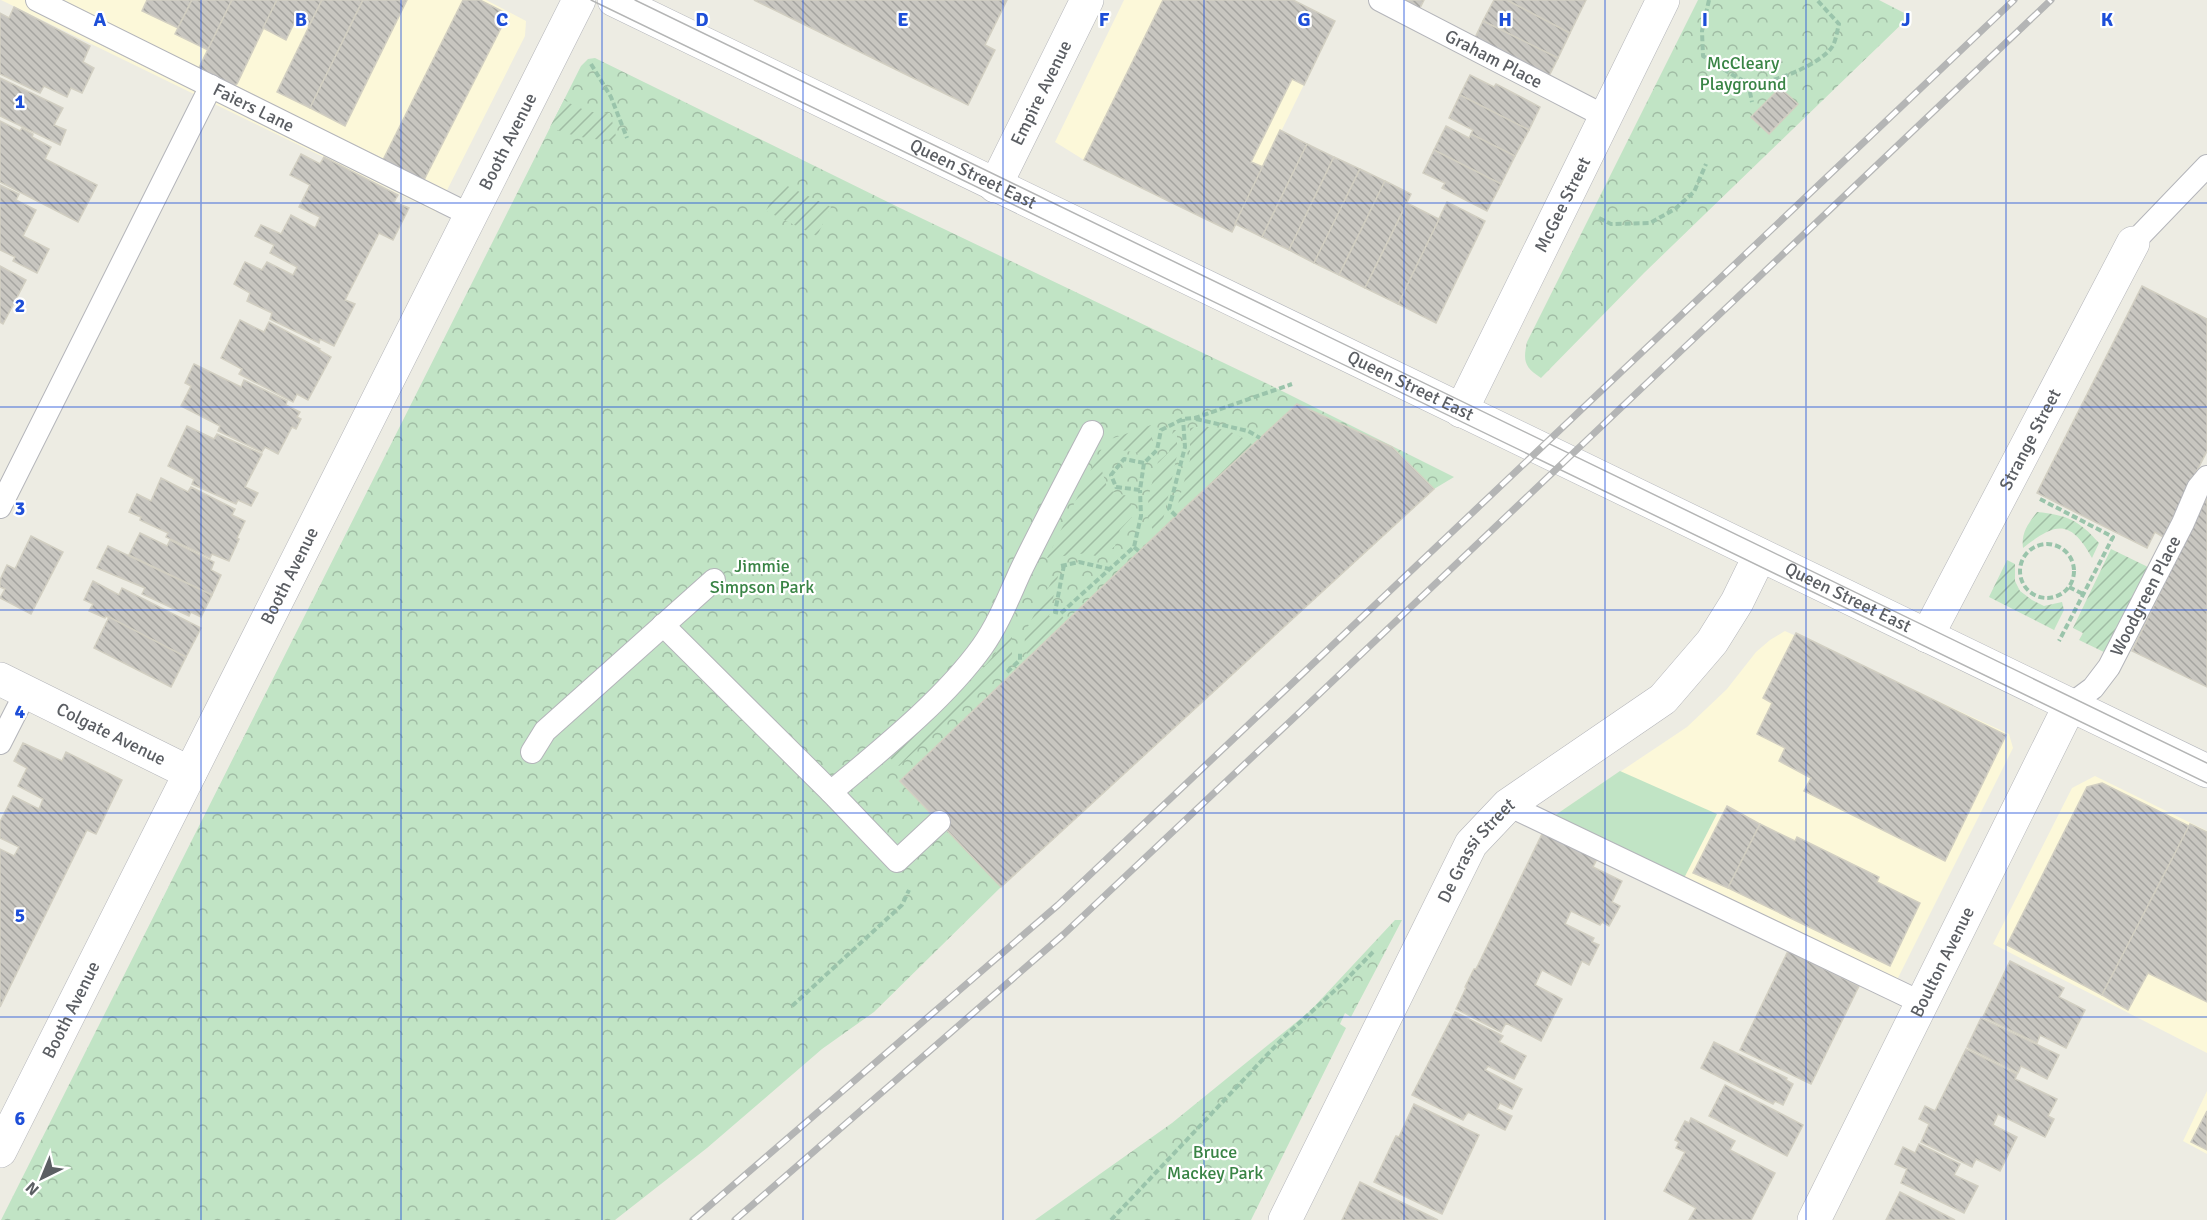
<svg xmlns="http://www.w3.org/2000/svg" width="2207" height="1220" font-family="Signika,sans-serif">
	<defs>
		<pattern id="forest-crowns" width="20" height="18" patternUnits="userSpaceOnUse" patternTransform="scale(1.5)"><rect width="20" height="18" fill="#c1e4c5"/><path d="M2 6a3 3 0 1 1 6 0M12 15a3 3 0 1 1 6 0" fill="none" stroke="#a0bca4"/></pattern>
		<pattern id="garden-furrows" width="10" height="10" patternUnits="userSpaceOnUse" patternTransform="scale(1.5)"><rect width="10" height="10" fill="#c1e4c5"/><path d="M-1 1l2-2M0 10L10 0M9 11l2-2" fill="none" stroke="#a0bca4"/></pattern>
		<pattern id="building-back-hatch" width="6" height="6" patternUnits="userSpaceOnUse" patternTransform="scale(1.5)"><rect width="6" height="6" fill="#c8c6c0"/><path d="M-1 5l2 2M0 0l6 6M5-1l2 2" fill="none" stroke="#a5a4a0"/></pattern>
	</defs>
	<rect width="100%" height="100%" fill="#edece3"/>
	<g fill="#fcf8d9">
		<polygon points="1,0 486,0 526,21 525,36 436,212"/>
		<polygon points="1124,0 1293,0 1335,21 1232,232 1084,160 1055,142"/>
		<polygon points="1785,631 2009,734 2013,748 1888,998 1551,818 1687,727 1727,689 1756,652 1770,640"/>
		<polygon points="2095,776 2207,831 2207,1053 1993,944 2072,788"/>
		<polygon points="2207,1091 2207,1154 2183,1141"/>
	</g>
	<polygon fill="#c1e4c5" points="1620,771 1717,814 1682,882 1551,818"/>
	<g fill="url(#forest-crowns)">
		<path d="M1698 0H1879L1910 16 1644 273 1541 378C1524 367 1523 361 1527 342Z"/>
		<polygon points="595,58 898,207 1270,385 1454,477 1434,489 1001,887 874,1012 822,1049 707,1148 615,1220 1,1220 581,66 588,59"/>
		<polygon points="1395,920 1402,920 1351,1017 1345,1013 1340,1024 1346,1028 1251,1220 1035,1220 1172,1123 1310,1011"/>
	</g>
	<g fill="url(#garden-furrows)">
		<path d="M564 100C580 109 591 114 610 113L617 140C590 140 574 137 550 127Z"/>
		<polygon points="779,182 831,207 817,236 766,211"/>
		<polygon points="1151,425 1152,442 1139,453 1120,450 1102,471 1108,490 1127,496 1133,506 1132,517 1120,530 1115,546 1100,558 1088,553 1047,558 1103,446 1111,439"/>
		<path d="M1202 426C1223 429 1237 432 1253 445L1183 510 1178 504 1190 460V428Z"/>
		<polygon points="1173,430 1177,430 1177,455 1163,520 1167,525 1155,536 1147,514 1149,494 1158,462 1169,452"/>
		<path d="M2037 512C2067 515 2079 520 2099 543L2092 558C2070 518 2055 523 2023 548 2021 533 2028 524 2037 512Z"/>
		<polygon points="2111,549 2150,568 2108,654 2079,640 2083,633 2073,628"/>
		<polygon points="2007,560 2015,564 2015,581 2020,591 2032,600 2044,606 2062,602 2064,610 2054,630 1989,597"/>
		<polygon points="1055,575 1058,576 1049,616 1062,616 1066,621 1030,657 1026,652 1024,634"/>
		<polygon points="1006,631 1012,632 1012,661 899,766 890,758 978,674 995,654"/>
	</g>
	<g fill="url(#building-back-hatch)" stroke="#d2cfc2" stroke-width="1.5">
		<polygon points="147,0 192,0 178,28 142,11"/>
		<polygon points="192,0 232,0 208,50 175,34"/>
		<polygon points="232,0 277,0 237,84 225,89 196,74"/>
		<polygon points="277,0 322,0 309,26 296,19 286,40 263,28"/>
		<polygon points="322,0 363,0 310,108 277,92"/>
		<polygon points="363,0 407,0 345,126 310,108"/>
		<polygon points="463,0 480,0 508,14 423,182 382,162"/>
		<polygon points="754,0 1007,0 985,45 995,50 968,105"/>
		<polygon points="1163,0 1293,0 1335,21 1304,85 1292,79 1251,162 1263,167 1232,232 1084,160"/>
		<polygon points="1399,0 1424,0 1419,10"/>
		<polygon points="1494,0 1507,0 1570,33 1558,58 1483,21"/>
		<polygon points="1507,0 1586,0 1570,33"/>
		<polygon points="14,7 90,46 83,62 94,68 82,93 71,88 67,97 44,86 40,93 0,74 0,13 9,18"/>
		<polygon points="1483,21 1558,58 1547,80 1473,42"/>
		<polygon points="1470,75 1494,87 1496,84 1540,107 1529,130 1460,95"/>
		<polygon points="0,78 63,108 54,125 66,130 60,145 0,116"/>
		<polygon points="1780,88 1798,104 1769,134 1751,117"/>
		<polygon points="1460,95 1529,130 1515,156 1471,134 1473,130 1449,118"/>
		<polygon points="0,121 20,131 22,128 33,134 32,137 51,147 45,159 97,185 78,222 0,182"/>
		<polygon points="1446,126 1469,138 1471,134 1515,156 1501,184 1434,150"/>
		<polygon points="1280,130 1307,144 1262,237 1235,224"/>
		<polygon points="1307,144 1334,157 1289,250 1262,237"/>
		<polygon points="1434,150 1501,184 1487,211 1442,188 1445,183 1423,173"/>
		<polygon points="301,154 320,164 324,157 398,195 394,202 409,208 393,240 379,233 345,300 355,304 334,346 320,339 319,343 270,319 272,313 247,301 250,293 234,284 245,262 262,270 267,262 293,275 297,267 270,253 274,245 255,236 261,225 281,234 291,215 315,228 320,217 299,207 310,185 290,175"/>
		<polygon points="1334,157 1360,169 1314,263 1289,250"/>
		<polygon points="1360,169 1385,181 1339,275 1314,263"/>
		<polygon points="1385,181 1411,194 1365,288 1339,275"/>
		<polygon points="0,185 19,194 16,200 36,210 23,236 49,249 37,273 13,261 15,257 0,250"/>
		<polygon points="1447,202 1485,221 1436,323 1398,304"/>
		<polygon points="1407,203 1439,219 1398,304 1365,288"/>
		<polygon points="0,266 26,280 3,324 0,322"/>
		<polygon points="2142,286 2207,319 2207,451 2163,537 2155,532 2147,548 2037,493"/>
		<polygon points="240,320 264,332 269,322 320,349 319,350 331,357 308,400 297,394 293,402 239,374 242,369 221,358"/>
		<polygon points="194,364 241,387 244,380 287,401 286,405 300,412 297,417 301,419 296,429 292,427 278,454 265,447 262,452 218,431 220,426 181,406 191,386 185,383"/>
		<polygon points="1297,404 1392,447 1434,489 1001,887 900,781 1176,516"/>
		<polygon points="187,426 214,439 217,434 262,454 245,487 258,493 251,506 238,500 236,504 192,484 194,479 168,466"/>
		<polygon points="161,478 188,492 191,487 235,509 232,515 245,521 237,538 239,539 229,561 212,554 210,558 166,537 168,533 140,520 141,517 129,512 137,494 151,501"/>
		<polygon points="2207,496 2207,687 2132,651"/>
		<polygon points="140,533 167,546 170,540 214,562 211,570 221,575 212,595 129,555"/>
		<polygon points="31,536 63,552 31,614 0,598 5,589 0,587 0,580 7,565 15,569"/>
		<polygon points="108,546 212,595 201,617 191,612 189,616 142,594 145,588 97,568"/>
		<polygon points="93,581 119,595 122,588 201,628 186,657 106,616 105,618 89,611 93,604 84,600"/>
		<polygon points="109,617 186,657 171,687 94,648"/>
		<polygon points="1796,633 2006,735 1945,861 1804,791 1811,778 1779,761 1785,748 1757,734 1772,703 1763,698"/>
		<polygon points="23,743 62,761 66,752 122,780 96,834 87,830 0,1007 0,849 14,856 19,847 0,838 0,822 13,796 39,809 43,799 18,786 27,768 14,761"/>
		<polygon points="2102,783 2189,826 2102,995 2007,945 2087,787"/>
		<polygon points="1727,806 1760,824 1728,888 1693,873"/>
		<polygon points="1760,824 1795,841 1797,837 1879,877 1877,882 1920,903 1890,966 1728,888"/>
		<polygon points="2190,824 2207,832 2207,1002 2148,973 2128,1010 2102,995"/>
		<polygon points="1544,830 1598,857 1593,867 1622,881 1612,902 1620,906 1609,926 1602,922 1600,925 1571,911 1565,924 1594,938 1592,942 1599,945 1589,965 1582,961 1571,985 1542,970 1535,985 1562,999 1541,1041 1506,1023 1501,1032 1456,1009 1466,988 1465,987 1474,969 1476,969"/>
		<polygon points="1788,951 1859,986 1811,1084 1740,1050"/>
		<polygon points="2010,961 2064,988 2059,997 2085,1010 2066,1048 2040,1035 2037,1043 1983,1017"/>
		<polygon points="1455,1012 1503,1036 1499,1042 1526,1056 1514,1079 1488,1066 1485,1070 1522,1089 1512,1109 1500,1103 1497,1109 1512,1116 1505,1130 1468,1112 1463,1120 1412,1095"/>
		<polygon points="1981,1018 2059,1055 2047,1079 2021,1066 2018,1073 1970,1049 1967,1047"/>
		<polygon points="1714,1042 1787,1078 1786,1080 1793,1084 1783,1105 1775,1101 1773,1104 1701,1068"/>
		<polygon points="1966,1049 2017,1074 2015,1079 2057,1099 2048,1116 2054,1119 2045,1137 1998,1114 1993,1125 2017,1137 2000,1171 1976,1159 1972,1167 1921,1142 1929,1124 1919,1119 1925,1106 1935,1111"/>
		<polygon points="1725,1085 1803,1125 1787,1156 1709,1116"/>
		<polygon points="1414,1104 1479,1135 1442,1214 1374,1182 1396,1136 1399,1137"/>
		<polygon points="2207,1111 2207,1150 2191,1142"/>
		<polygon points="1691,1118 1735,1141 1730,1150 1775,1173 1751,1220 1689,1220 1696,1208 1664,1191 1685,1152 1676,1148 1679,1142 1675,1140 1685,1121 1689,1123"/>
		<polygon points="1919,1144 1960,1164 1954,1175 1978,1186 1964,1213 1901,1183 1907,1169 1895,1164 1903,1147 1915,1153"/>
		<polygon points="1360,1182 1438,1220 1342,1220"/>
		<polygon points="1900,1192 1955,1220 1886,1220"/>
	</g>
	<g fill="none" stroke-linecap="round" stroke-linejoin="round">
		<g stroke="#b4b5ba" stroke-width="24">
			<g id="lane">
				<path id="s1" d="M37 0 470 215"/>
				<path id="s2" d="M1380 0 1606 117"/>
				<polyline points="2133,243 2207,166"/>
				<polyline points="0,507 211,86"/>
				<polyline points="663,625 831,792 897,861 939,822"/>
				<path id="s3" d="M2070 705 2093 688 2109 667 2183 523 2198 488 2207 477"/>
				<polyline points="0,743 26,692"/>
				<polyline points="532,752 545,731 714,580"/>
				<path d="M831 792C881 750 944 700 982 647 999 623 1009 596 1021 570 1044 523 1068 478 1092 432"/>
				<polyline points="1508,805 1922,1003"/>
			</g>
		</g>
		<g stroke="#b4b5ba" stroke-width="34">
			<g id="street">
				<path id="s4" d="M995 186 1087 0"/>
				<path id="s5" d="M1461 411 1663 0"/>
				<path id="s6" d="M1927 636 2133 243"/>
				<path id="s7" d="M0 679 190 773"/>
				<path id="s8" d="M0 1151 579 0"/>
				<path id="s9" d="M1285 1220 1471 844 1508 805 1663 699 1712 642 1737 602 1760 555"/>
				<path id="s10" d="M1814 1220 2070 705"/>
			</g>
		</g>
		<g stroke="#b5b7bd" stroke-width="34">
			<g id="secondary">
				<path id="s11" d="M614 0 2207 771"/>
			</g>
		</g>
		<g stroke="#9ac4ab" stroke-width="4" stroke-dasharray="6 3" stroke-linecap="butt">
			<path d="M1709 0 1702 31 1703 56C1714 63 1737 79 1748 82 1768 87 1821 64 1832 47 1836 41 1837 31 1839 24L1817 0"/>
			<polyline points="591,64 611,97 627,138"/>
			<polyline points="1748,83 1752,102"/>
			<polyline points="1599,218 1611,224 1650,223 1675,209 1694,192 1706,164"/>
			<polyline points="1196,419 1248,431 1260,438"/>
			<polyline points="1144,463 1124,459 1111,475 1116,487 1140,490 1144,463 1157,450 1161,430 1183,419 1195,418 1292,384"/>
			<polyline points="2040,499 2113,537 2059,641"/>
			<polyline points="1176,516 1169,509 1185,447 1183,419"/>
			<circle cx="2047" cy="571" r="27"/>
			<polyline points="1134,547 1140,552"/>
			<polyline points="1064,565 1055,612 1061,613 1134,547 1141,516 1140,490"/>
			<polyline points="1061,566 1079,562 1109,569"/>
			<polyline points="2069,587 2083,594"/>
			<polyline points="1007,672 1020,660 1020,652"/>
			<polyline points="792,1006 902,905 909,890"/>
			<polyline points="1111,1220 1284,1037 1344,982 1373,952"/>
		</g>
		<use href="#lane" stroke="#fff" stroke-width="22"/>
		<use href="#street" stroke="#fff" stroke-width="33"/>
		<use href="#secondary" stroke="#fff" stroke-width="33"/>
		<g stroke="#b4b5b5" stroke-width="1.5">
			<polyline points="591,0 2207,783"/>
			<polyline points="635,0 2207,763"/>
		</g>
		<g stroke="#b4b5b5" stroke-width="7">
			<g id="rail">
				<polyline points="693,1220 1058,905 2014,0"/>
				<polyline points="735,1220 1064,934 1297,715 2051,0"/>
			</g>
		</g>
		<use href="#rail" stroke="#fff" stroke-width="4.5" stroke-dasharray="14" stroke-linecap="butt"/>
	</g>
	<path fill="none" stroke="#1d4ed8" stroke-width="1.5" stroke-opacity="0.55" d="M201 0V1220M401 0V1220M602 0V1220M803 0V1220M1003 0V1220M1204 0V1220M1404 0V1220M1605 0V1220M1806 0V1220M2006 0V1220M0 203H2207M0 407H2207M0 610H2207M0 813H2207M0 1017H2207"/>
	<g text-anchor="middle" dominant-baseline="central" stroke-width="4.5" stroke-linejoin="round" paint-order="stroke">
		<g font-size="18" fill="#5b5e63" stroke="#fff">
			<text stroke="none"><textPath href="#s2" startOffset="128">Graham Place</textPath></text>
			<text stroke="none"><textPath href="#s4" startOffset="104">Empire Avenue</textPath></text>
			<text stroke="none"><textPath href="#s1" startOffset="242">Faiers Lane</textPath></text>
			<text stroke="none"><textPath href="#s8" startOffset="1130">Booth Avenue</textPath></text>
			<text stroke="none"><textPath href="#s11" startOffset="399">Queen Street East</textPath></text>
			<text stroke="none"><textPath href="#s5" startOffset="230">McGee Street</textPath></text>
			<text stroke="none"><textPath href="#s11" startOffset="885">Queen Street East</textPath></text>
			<text stroke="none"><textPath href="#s6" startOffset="222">Strange Street</textPath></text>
			<text stroke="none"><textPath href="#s8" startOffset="644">Booth Avenue</textPath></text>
			<text stroke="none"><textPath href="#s3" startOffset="135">Woodgreen Place</textPath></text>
			<text stroke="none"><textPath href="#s11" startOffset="1371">Queen Street East</textPath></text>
			<text stroke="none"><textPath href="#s7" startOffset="124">Colgate Avenue</textPath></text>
			<text stroke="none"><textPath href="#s9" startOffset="417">De Grassi Street</textPath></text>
			<text stroke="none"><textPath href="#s10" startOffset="288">Boulton Avenue</textPath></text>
			<text stroke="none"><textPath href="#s8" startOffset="158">Booth Avenue</textPath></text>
		</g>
		<g font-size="18" fill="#398445" stroke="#fff">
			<text x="1743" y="63">McCleary<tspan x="1743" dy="21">Playground</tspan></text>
			<text x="762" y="566">Jimmie<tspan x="762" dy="21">Simpson Park</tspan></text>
			<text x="1215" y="1152">Bruce<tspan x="1215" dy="21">Mackey Park</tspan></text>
		</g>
	</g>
	<g font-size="20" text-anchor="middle" font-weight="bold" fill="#1d4ed8" stroke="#fff" stroke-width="4.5" stroke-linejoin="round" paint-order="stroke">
		<text x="100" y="26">A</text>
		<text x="301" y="26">B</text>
		<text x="502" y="26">C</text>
		<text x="702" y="26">D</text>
		<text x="903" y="26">E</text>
		<text x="1104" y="26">F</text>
		<text x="1304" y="26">G</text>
		<text x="1505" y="26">H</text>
		<text x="1705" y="26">I</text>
		<text x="1906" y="26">J</text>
		<text x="2107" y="26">K</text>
		<text x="20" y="108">1</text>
		<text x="20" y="312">2</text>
		<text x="20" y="515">3</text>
		<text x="20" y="718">4</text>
		<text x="20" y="922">5</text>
		<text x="20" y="1125">6</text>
	</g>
	<g transform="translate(42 1178) rotate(223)" stroke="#ffffff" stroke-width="4.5" paint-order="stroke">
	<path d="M0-4.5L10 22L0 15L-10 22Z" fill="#5b5e63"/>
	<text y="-9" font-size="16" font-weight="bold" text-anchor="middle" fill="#5b5e63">N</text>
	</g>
</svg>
